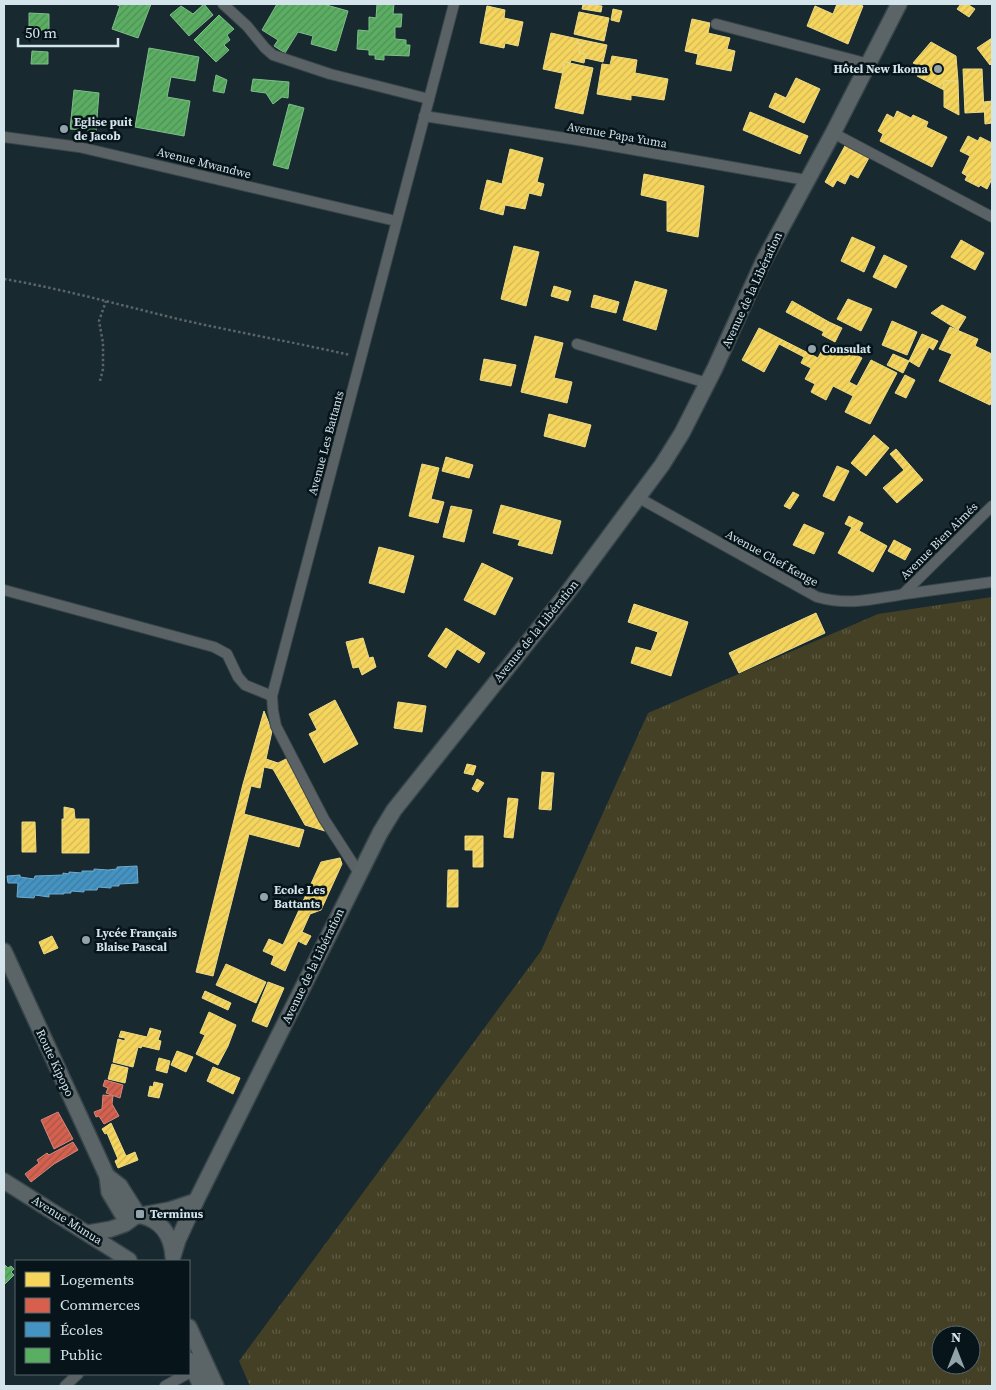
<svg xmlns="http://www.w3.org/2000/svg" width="996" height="1390" font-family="'Source Serif 4',serif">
	<defs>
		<pattern id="grass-tufts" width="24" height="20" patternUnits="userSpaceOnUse" patternTransform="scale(1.25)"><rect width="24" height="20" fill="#444025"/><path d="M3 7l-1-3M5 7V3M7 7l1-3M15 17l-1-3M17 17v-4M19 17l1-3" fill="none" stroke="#5e5b45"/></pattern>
		<pattern id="homes-hatch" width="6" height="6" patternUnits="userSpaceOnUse" patternTransform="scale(1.25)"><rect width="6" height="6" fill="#f6d55c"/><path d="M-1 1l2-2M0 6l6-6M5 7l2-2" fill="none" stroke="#d1b858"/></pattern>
		<pattern id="shops-hatch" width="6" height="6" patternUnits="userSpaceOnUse" patternTransform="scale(1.25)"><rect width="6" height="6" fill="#d6604d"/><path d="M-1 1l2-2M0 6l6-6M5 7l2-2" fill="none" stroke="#a1564b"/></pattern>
		<pattern id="schools-hatch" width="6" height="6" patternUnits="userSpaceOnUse" patternTransform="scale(1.25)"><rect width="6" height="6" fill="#4393c3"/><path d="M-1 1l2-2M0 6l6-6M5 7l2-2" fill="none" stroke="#427b9e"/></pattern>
		<pattern id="public-hatch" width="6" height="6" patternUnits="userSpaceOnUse" patternTransform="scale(1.25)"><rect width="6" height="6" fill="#5aae61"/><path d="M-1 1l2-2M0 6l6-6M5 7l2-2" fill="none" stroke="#528e59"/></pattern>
	</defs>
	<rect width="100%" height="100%" fill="#18292f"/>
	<path fill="url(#grass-tufts)" fill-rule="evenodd" d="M992 597V1386H250L239 1361 541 951 648 713 878 614ZM941 1335H971V1365H941Z"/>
	<g fill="url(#homes-hatch)" stroke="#ecda87">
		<polygon points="583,4 602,6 601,12 582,9"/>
		<polygon points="837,4 858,4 863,6 848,44 807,26 815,6 833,14"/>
		<polygon points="961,4 967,4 975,9 969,17 957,9"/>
		<polygon points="487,6 505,10 504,18 523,22 518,46 505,43 504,48 480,43"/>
		<polygon points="613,9 622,11 619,22 611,20"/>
		<polygon points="579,12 609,18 604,41 574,34"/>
		<polygon points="692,19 710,23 708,33 730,38 727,49 735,51 731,71 696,64 698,54 685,51"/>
		<polygon points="551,33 578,39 577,43 581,44 579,53 586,54 584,63 571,60 570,63 565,62 562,73 543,69"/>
		<polygon points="992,38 992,63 990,65 977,48"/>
		<polygon points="578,39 607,45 603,62 585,58 586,54 579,53 581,44 577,43"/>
		<polygon points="931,42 956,56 958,81 944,81 944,90 917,76 923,68 913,63"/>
		<polygon points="612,56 637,60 635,73 668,79 664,100 631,95 631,100 597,94 602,64 610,65"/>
		<polygon points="565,62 593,68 583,114 555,108"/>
		<polygon points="963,69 982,69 984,112 965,113"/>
		<polygon points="796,78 820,89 804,123 769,107 775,93 786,98"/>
		<polygon points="944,81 958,81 959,115 944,107"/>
		<polygon points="992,101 992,123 985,124 984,102"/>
		<polygon points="897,111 911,118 913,115 928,122 926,127 947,137 932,167 880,141 883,134 878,131 887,114 894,118"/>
		<polygon points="750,112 808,136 800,154 743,130"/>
		<polygon points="968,136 978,141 980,137 992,143 992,179 987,189 980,185 979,187 965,180 967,176 962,173 970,156 960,151"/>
		<polygon points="846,144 870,156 858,178 850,174 845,184 837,180 833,187 825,182"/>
		<polygon points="510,149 543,158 537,182 544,184 541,196 529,193 525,209 505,205 503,215 480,209 487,180 502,184"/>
		<polygon points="644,174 704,186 698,237 667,231 667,201 641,195"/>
		<polygon points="852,237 875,247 864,272 841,261"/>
		<polygon points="961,240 984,253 975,270 951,257"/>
		<polygon points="514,246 539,252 526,306 501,299"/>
		<polygon points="884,255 907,266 896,288 873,277"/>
		<polygon points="635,281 667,290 656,330 623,320"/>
		<polygon points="554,286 571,291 568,301 551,296"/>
		<polygon points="594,295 619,302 616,313 591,307"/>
		<polygon points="848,299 872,309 861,331 837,319"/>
		<polygon points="792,301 829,322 824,332 786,312"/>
		<polygon points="942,305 966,317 958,330 931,313"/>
		<polygon points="892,321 917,332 907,355 882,345"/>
		<polygon points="829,322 842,328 835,342 822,335"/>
		<polygon points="950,327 978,339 975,346 992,354 992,400 990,405 939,381 952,354 939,349"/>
		<polygon points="759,328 818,358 824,346 841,355 844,349 862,358 849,382 857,386 871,360 897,373 870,424 845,412 853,396 833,386 826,400 811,392 815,384 805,379 811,368 801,363 804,357 779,344 764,372 742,360"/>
		<polygon points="922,334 938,341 933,350 929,347 919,367 909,361"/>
		<polygon points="535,336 563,343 554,378 572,382 567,403 521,392"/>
		<polygon points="893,354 909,361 903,373 887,365"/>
		<polygon points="484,359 516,365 511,386 480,380"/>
		<polygon points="905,375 915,380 906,398 895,393"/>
		<polygon points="549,414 591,425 585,447 544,436"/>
		<polygon points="874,435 889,448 866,476 851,463"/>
		<polygon points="896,449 923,480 897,503 883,488 904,470 890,454"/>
		<polygon points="446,457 473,465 469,478 442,471"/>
		<polygon points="422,464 439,468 431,499 444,502 438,523 409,516"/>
		<polygon points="837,466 849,471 834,501 823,496"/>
		<polygon points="793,492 799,495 790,509 784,506"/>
		<polygon points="501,505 561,521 552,554 518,545 520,540 493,533"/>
		<polygon points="451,506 472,510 464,542 443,537"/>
		<polygon points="849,516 863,523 859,531 845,524"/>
		<polygon points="804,524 824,533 814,554 793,545"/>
		<polygon points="852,527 887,546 873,572 838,553"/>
		<polygon points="894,540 911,549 905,560 888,551"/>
		<polygon points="379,547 414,556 404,593 369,583"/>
		<polygon points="482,563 513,578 495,615 464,600"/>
		<polygon points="634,604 688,622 671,676 631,663 636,647 651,651 658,632 628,622"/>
		<polygon points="816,613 825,633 739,673 729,653"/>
		<polygon points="446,628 485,653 479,663 457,649 446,668 428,656"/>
		<polygon points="363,638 369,658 373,657 376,667 362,675 359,667 353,668 346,642"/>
		<polygon points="335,700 358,744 324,763 309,734 317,730 309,714"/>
		<polygon points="398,702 426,706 422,732 394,728"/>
		<polygon points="264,711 272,731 266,759 278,763 288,758 325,831 305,825 273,769 264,767 260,788 251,786 244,814 304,830 299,847 249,834 213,976 196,972 243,784"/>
		<polygon points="467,764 476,766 473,775 464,773"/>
		<polygon points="542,772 554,773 551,810 539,809"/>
		<polygon points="477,779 484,783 478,792 472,789"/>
		<polygon points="508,798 518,799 513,838 504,837"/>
		<polygon points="64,807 74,809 75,819 89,819 89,853 62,853 62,819 64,819"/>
		<polygon points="22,822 35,822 36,852 22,852"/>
		<polygon points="465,836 483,836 483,867 473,867 473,850 465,850"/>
		<polygon points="340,858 342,864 321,910 310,914 302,932 311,936 306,945 298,941 285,971 271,964 274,956 263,951 269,939 283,945 321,862"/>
		<polygon points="448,870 458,870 458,907 447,907"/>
		<polygon points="52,936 58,948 44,954 39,942"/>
		<polygon points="226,964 266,982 256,1003 216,985"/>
		<polygon points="268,982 284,988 267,1027 252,1021"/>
		<polygon points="205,991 231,1003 228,1010 202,998"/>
		<polygon points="209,1012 236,1025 228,1046 218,1065 196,1054 205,1035 200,1033"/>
		<polygon points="150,1028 161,1031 158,1040 161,1041 159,1050 142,1046 141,1048 138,1047 133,1067 113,1062 118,1039 125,1041 125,1038 119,1037 121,1031 147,1037"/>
		<polygon points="177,1051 193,1057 186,1072 171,1065"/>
		<polygon points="159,1058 170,1061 167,1073 156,1070"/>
		<polygon points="112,1064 128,1068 125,1083 108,1079"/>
		<polygon points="213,1067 240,1078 233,1094 207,1081"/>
		<polygon points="154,1082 163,1084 159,1098 148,1096 150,1086 153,1087"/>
		<polygon points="111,1123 126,1156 135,1152 138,1160 118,1168 115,1161 118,1159 107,1133 105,1134 102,1129"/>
	</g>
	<g fill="url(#shops-hatch)" stroke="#d5887c">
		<polygon points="105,1080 123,1085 120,1098 106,1093 108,1088 103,1086"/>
		<polygon points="103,1095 113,1096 112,1104 119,1116 104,1124 99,1116 96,1117 94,1112 102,1109"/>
		<polygon points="58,1112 73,1139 54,1149 41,1120"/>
		<polygon points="73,1142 78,1150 54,1164 31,1182 25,1174 39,1163 37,1160 47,1153 49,1155"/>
	</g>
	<polygon fill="url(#schools-hatch)" stroke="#6eabcf" points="137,866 138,883 119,884 119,886 111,886 111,888 98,887 97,890 84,890 84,892 71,891 71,893 64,893 64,894 49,894 49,897 35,895 34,898 17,897 18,883 8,883 7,876 20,875 20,877 34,879 35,876 63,875 63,873 69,874 69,872 82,873 82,871 94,871 94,869 108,870 117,869 117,867"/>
	<g fill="url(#public-hatch)" stroke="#7ebe8a">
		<polygon points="115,4 151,4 138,38 112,29 120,6"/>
		<polygon points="204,4 213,15 189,36 170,15 181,6 193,14"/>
		<polygon points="277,4 323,4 348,11 336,51 311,44 313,36 298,32 285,53 274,46 278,40 262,30"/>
		<polygon points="377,4 394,4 393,14 402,14 401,27 395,27 395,39 406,40 406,45 410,45 409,56 384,55 384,60 375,59 375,55 369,55 369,50 357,49 358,30 369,31 369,17 376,18"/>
		<polygon points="29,13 49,14 49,31 40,30 40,36 29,36"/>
		<polygon points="219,15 234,29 227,35 230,40 224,45 229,50 216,62 194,40"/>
		<polygon points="149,48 199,57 195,81 171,77 167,97 190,101 184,136 135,127"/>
		<polygon points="32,51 48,52 48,64 31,64"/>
		<polygon points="216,75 227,80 224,93 213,91"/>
		<polygon points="253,79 289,82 288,98 282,97 273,104 266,93 251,91"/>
		<polygon points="74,90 99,93 96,131 70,129"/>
		<polygon points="289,104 304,108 288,169 273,165"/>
		<polygon points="5,1265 8,1268 11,1266 14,1269 11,1272 14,1275 4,1285"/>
	</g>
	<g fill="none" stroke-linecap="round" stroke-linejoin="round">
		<g stroke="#38464b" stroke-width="12">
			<g id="street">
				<polyline points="223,4 247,26 265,48 273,55 330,74 429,99"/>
				<polyline points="716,24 869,64"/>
				<polyline points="424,116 584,141 806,180"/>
				<polyline points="833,133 992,217"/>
				<polyline points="4,137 79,147 396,221"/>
				<polyline points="577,344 707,383"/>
				<path d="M639 498 817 597C850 606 872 599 905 594 934 590 963 586 992 582"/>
				<polyline points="4,590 214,647 227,654 238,677 245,685 272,696"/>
				<polyline points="903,594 992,506"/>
				<polyline points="359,873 324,819 276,726 273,711 272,696 454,4"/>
				<polyline points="65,1386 78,1374"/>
				<polyline points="165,1386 187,1374"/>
			</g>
		</g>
		<g stroke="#38464b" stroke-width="18">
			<g id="secondary">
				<polyline points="4,951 107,1176 109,1192 127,1222"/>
				<polyline points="107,1176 120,1186 139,1216"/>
				<polyline points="4,1181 129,1260"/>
				<path d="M142 1216C162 1221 171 1235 173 1255"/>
				<polyline points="88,1233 111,1229 125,1224 136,1216 169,1210 196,1201"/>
				<polyline points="173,1256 178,1240 196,1201 380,833 394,810 568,592 662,465 682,433 715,368 763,262 833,133 899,4"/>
				<polyline points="189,1327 216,1386"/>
				<polyline points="189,1360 201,1386"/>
			</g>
		</g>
		<g stroke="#5b6467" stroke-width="2.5" stroke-dasharray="2.5 2.5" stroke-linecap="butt">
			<path d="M4 279C63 289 120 305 178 319 235 332 293 342 350 355"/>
			<polyline points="100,381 103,369 103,343 99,321 106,301"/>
		</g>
		<use href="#street" stroke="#5b6265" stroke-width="10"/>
		<use href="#secondary" stroke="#5b6467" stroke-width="15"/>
	</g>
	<g fill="#92a3a9" stroke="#071419" stroke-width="2">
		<circle cx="938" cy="69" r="5"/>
		<circle cx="64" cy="129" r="5"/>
		<circle cx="812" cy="349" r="5"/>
		<circle cx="264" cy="897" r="5"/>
		<circle cx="86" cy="940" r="5"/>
		<rect x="135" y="1209" width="10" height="10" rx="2.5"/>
	</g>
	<g text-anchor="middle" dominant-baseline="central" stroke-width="5" stroke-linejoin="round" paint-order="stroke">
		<g font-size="12" font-weight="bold" fill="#d3e4eb" stroke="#071419" text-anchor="start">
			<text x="928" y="69" text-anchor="end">Hôtel New Ikoma</text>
			<text x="74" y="122">Eglise puit<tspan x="74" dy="14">de Jacob</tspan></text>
			<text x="822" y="349">Consulat</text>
			<text x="274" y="890">Ecole Les<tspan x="274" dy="14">Battants</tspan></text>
			<text x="96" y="933">Lycée Français<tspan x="96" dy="14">Blaise Pascal</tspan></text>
			<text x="150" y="1214">Terminus</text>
		</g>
		<g font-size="12" fill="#d3e4eb" stroke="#071419">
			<text transform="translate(617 135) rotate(10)">Avenue Papa Yuma</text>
			<text transform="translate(204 163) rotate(14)">Avenue Mwandwe</text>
			<text transform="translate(752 290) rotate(-65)">Avenue de la Libération</text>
			<text transform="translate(326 443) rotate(-75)">Avenue Les Battants</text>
			<text transform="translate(939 541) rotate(-45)">Avenue Bien Aimés</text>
			<text transform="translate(772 558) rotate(29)">Avenue Chef Kenge</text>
			<text transform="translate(536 631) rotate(-51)">Avenue de la Libération</text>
			<text transform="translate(313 966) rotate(-64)">Avenue de la Libération</text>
			<text transform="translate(55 1063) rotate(65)">Route Kipopo</text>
			<text transform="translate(67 1220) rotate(32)">Avenue Munua</text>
		</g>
	</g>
	<rect width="996" height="1390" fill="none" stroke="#d3e4eb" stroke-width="10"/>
	<rect x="15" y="1260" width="175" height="115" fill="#071419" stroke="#59676d"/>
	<rect x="25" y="1272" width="25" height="15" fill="#f6d55c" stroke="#59676d"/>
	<text x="60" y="1285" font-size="15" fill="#d3e4eb">Logements</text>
	<rect x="25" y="1298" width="25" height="15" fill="#d6604d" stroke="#59676d"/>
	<text x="60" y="1310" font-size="15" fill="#d3e4eb">Commerces</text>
	<rect x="25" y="1322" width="25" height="15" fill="#4393c3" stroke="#59676d"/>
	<text x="60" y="1335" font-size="15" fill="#d3e4eb">Écoles</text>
	<rect x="25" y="1348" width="25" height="15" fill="#5aae61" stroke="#59676d"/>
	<text x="60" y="1360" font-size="15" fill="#d3e4eb">Public</text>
	<g transform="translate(956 1350)"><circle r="24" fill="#071419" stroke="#59676d"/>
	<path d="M0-4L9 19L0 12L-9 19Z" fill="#92a3a9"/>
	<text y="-8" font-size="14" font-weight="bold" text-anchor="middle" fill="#d3e4eb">N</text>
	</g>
	<path d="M18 38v8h100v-8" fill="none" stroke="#d3e4eb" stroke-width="2.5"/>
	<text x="25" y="38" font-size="15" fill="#d3e4eb" stroke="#071419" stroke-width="4" paint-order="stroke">50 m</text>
</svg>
